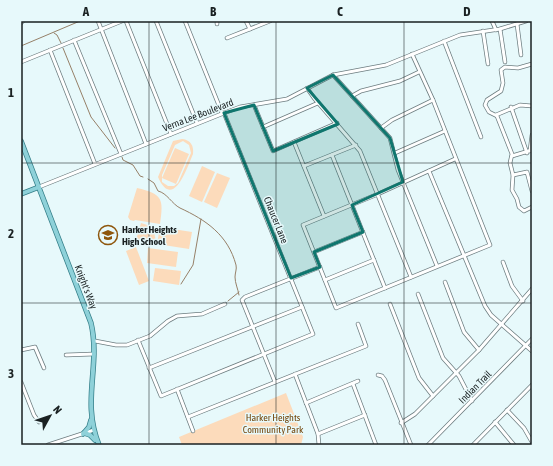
<svg xmlns="http://www.w3.org/2000/svg" width="553" height="466" font-family="'Asap Condensed',sans-serif">
	<rect width="100%" height="100%" fill="#e7f9fb"/>
	<g fill="#fcdbbb" fill-rule="evenodd">
		<path d="M182 139C191 140 194 146 193 154 187 168 173 211 158 177L173 141ZM183 141 189 145 191 153 178 183 174 186H168L162 182V175L175 145Z"/>
		<polygon points="175,148 189,154 176,184 162,178"/>
		<polygon points="202,166 215,172 202,202 189,196"/>
		<polygon points="217,173 230,178 217,208 204,202"/>
		<path d="M137 188C162 194 164 198 160 224L135 220 134 221 130 220 128 217Z"/>
		<path d="M141 223C152 226 157 234 155 245L137 243 136 240Z"/>
		<polygon points="160,227 192,232 189,249 157,244"/>
		<polygon points="136,247 149,281 139,285 126,251"/>
		<polygon points="148,248 178,252 176,267 147,263"/>
		<polygon points="155,268 181,271 179,285 153,281"/>
		<polygon points="286,393 303,437 301,445 182,445 179,437"/>
	</g>
	<g fill="none" stroke-linecap="round" stroke-linejoin="round">
		<g stroke="#968068" stroke-width="1">
			<polyline points="54,33 57,35 61,43"/>
			<polyline points="21,46 80,21"/>
			<polyline points="63,48 91,117 115,148"/>
			<polyline points="122,157 123,160 133,165 140,176 143,177"/>
			<path d="M148 179 154 183 158 191C167 193 172 204 180 208 206 220 228 235 236 265 237 269 235 273 235 277 235 283 238 289 239 295"/>
			<polyline points="181,284 193,265 201,219"/>
			<polyline points="228,301 239,292"/>
		</g>
		<g stroke="#6d7d80" stroke-width="4.5">
			<g id="minor">
				<polyline points="98,21 146,144"/>
				<polyline points="126,21 171,134"/>
				<polyline points="156,21 197,123"/>
				<polyline points="185,21 222,113"/>
				<polyline points="217,21 217,24"/>
				<polyline points="246,21 250,29"/>
				<polyline points="492,21 496,30"/>
				<polyline points="21,23 23,21"/>
				<polyline points="517,24 521,55"/>
				<polyline points="500,29 505,62"/>
				<polyline points="483,31 488,64"/>
				<polyline points="227,38 270,21"/>
				<polyline points="74,40 121,154"/>
				<polyline points="444,41 481,137"/>
				<polyline points="50,50 95,164"/>
				<polyline points="412,54 433,100 490,245 336,308 303,225 378,194 455,159"/>
				<polyline points="21,62 122,21"/>
				<polyline points="532,64 518,68 505,67 501,70 503,83 501,91 487,100 485,105 489,112 497,116 512,154 510,163 513,175 512,190 517,199 519,207 524,211 532,207"/>
				<polyline points="333,75 390,138 398,170 437,266"/>
				<polyline points="307,88 314,98 360,151 411,277"/>
				<polyline points="352,96 361,91 400,81 419,72"/>
				<polyline points="254,105 273,151 337,123"/>
				<polyline points="511,107 527,153"/>
				<polyline points="496,115 520,105 532,106"/>
				<polyline points="263,127 318,103"/>
				<polyline points="381,128 392,120 433,100"/>
				<polyline points="294,142 324,216"/>
				<polyline points="530,151 532,135"/>
				<polyline points="395,153 445,131"/>
				<polyline points="332,155 385,288"/>
				<polyline points="512,156 532,150"/>
				<polyline points="304,166 356,145"/>
				<polyline points="429,171 485,306 491,315 532,351"/>
				<polyline points="513,175 527,172 532,191"/>
				<polyline points="39,187 224,113 240,107 287,99 333,75 386,65 460,35 500,29 526,21"/>
				<polyline points="314,252 363,232"/>
				<polyline points="503,262 512,286 523,301"/>
				<polyline points="325,280 374,260"/>
				<polyline points="445,282 464,332 479,350"/>
				<polyline points="418,294 443,358 459,376 472,401"/>
				<polyline points="390,304 419,378 433,396"/>
				<polyline points="138,340 161,396 313,334 224,113"/>
				<polyline points="95,341 116,345 127,345 150,336 168,321 177,316 202,314 225,304"/>
				<polyline points="21,350 35,347 44,368"/>
				<polyline points="66,355 94,354"/>
				<polyline points="149,368 302,307"/>
				<polyline points="295,374 318,434 319,445"/>
				<polyline points="378,375 382,376 385,380 411,445"/>
				<polyline points="21,382 34,415 39,422"/>
				<polyline points="275,382 242,300 245,297 320,267"/>
				<polyline points="353,384 376,445"/>
				<polyline points="177,389 193,431"/>
				<polyline points="306,403 358,381"/>
				<polyline points="507,410 524,428 532,442"/>
				<polyline points="188,417 366,346 358,324"/>
				<polyline points="495,422 514,445"/>
				<polyline points="401,423 415,414 479,350 532,289"/>
				<polyline points="318,434 365,415"/>
				<polyline points="48,445 94,430"/>
				<polyline points="428,445 532,339"/>
				<polyline points="473,445 532,385"/>
			</g>
		</g>
		<g stroke="#347f89" stroke-width="5.5">
			<g id="major">
				<path d="M21 141 91 323C101 366 81 401 99 445"/>
				<polyline points="21,194 39,187"/>
				<polyline points="84,433 90,435 95,440"/>
				<polyline points="83,434 89,427 91,420"/>
			</g>
		</g>
		<use href="#minor" stroke="#fff" stroke-width="3"/>
		<use href="#major" stroke="#8ed1d9" stroke-width="4"/>
	</g>
	<path fill="#0f766e" fill-opacity="0.2" stroke="#0f766e" stroke-width="3" stroke-linejoin="round" d="M333 75 390 138 403 182 352 205 363 232 314 252 320 267 291 278 224 113 254 105 273 151 338 124 307 88Z"/>
	<path fill="none" stroke="#1a2122" stroke-width="1" stroke-opacity="0.55" d="M149 21V445M276 21V445M404 21V445M21 163H532M21 303H532"/>
	<defs>
		<g id="school-ring" transform="scale(1)"><circle r="9.5" fill="#e7f9fb" stroke="#8e560c" stroke-width="1.5"/><path d="M0-5L7-2L0 1L-7-2ZM-4 1L0 2.5L4 1V4Q0 6-4 4Z" fill="#8e560c"/></g>
	</defs>
	<g fill-rule="evenodd">
		<use href="#school-ring" x="108" y="235"/>
	</g>
	<g text-anchor="middle" dominant-baseline="central" stroke-width="3" stroke-linejoin="round" paint-order="stroke">
		<g font-size="10" fill="#1a2122" stroke="#e7f9fb">
			<text transform="translate(198 115) rotate(-21)">Verna Lee Boulevard</text>
			<text transform="translate(276 220) rotate(68)">Chaucer Lane</text>
			<text transform="translate(86 287) rotate(69)">Knight's Way</text>
			<text transform="translate(475 387) rotate(-45)">Indian Trail</text>
		</g>
		<g font-size="10" font-weight="bold" fill="#1a2122" stroke="#e7f9fb" text-anchor="start">
			<text x="122" y="229">Harker Heights<tspan x="122" dy="12">High School</tspan></text>
		</g>
		<g font-size="10" fill="#73450a" stroke="#e7f9fb">
			<text x="273" y="417">Harker Heights<tspan x="273" dy="12">Community Park</tspan></text>
		</g>
	</g>
	<rect width="553" height="466" fill="none" stroke="#e7f9fb" stroke-width="44"/>
	<g transform="translate(50 416) rotate(50)" stroke="#e7f9fb" stroke-width="3" paint-order="stroke">
	<path d="M0-3L7 15L0 10L-7 15Z" fill="#1a2122"/>
	<text y="-6" font-size="11" font-weight="bold" text-anchor="middle" fill="#1a2122">N</text>
	</g>
	<rect x="22" y="22" width="509" height="422" fill="none" stroke="#1a2122" stroke-width="1.5"/>
	<g font-size="13" text-anchor="middle" font-weight="bold" fill="#1a2122">
		<text x="86" y="16">A</text>
		<text x="213" y="16">B</text>
		<text x="340" y="16">C</text>
		<text x="467" y="16">D</text>
		<text x="11" y="97">1</text>
		<text x="11" y="238">2</text>
		<text x="11" y="378">3</text>
	</g>
</svg>
